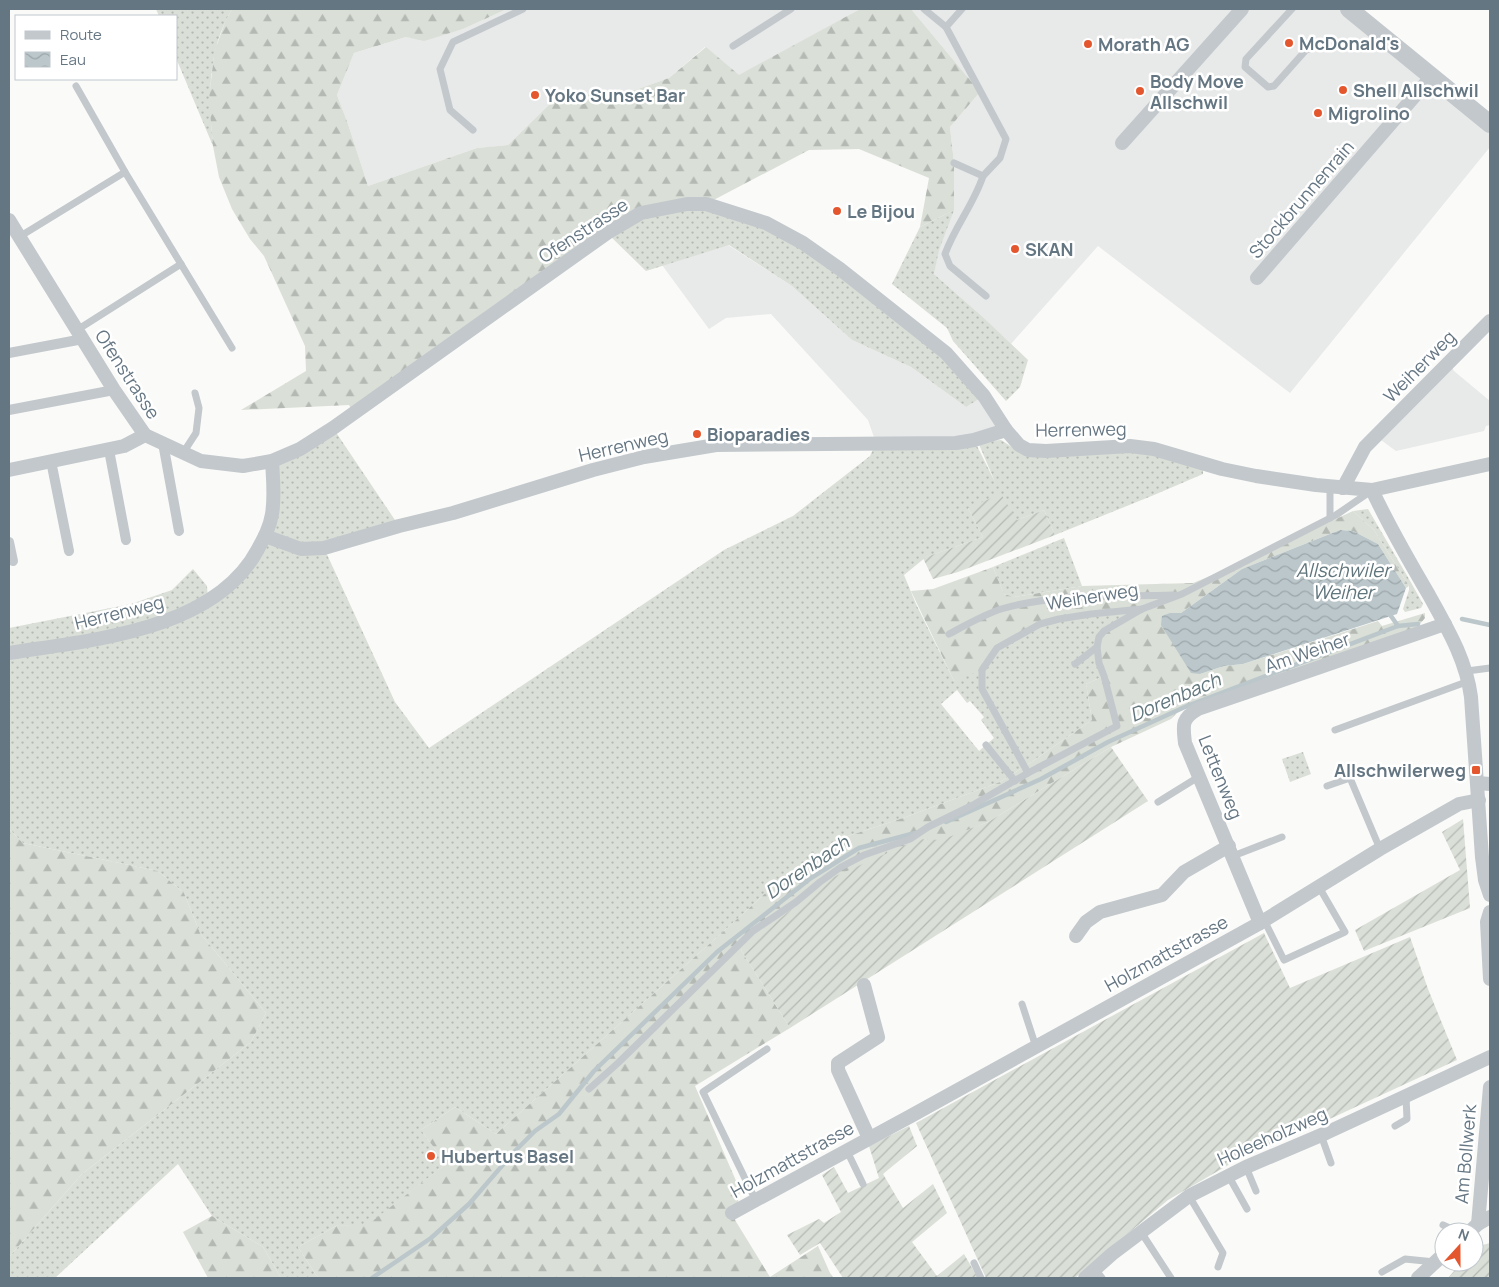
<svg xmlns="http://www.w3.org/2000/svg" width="1499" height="1287" font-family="Manrope,sans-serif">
	<defs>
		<pattern id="grass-dots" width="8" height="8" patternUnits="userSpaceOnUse" patternTransform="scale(1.25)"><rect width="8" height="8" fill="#dadfd7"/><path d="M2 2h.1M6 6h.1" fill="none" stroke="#b4b9b4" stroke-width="1.8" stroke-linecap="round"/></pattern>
		<pattern id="forest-firs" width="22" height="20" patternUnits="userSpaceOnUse" patternTransform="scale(1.25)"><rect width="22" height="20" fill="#dadfd7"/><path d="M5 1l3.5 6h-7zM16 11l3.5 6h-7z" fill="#b4b9b4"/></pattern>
		<pattern id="garden-furrows" width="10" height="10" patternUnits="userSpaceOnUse" patternTransform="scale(1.25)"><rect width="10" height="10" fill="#dadfd7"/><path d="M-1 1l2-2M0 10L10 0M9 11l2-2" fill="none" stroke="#b4b9b4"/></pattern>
		<pattern id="water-waves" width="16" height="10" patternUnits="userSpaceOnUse" patternTransform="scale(1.25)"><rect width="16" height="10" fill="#bbc7cb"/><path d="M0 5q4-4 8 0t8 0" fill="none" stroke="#9ca6aa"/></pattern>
	</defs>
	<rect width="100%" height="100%" fill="#fafaf8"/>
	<g fill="#e8e9e9">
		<polygon points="507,9 860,9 739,76 705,47 669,78 618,96 561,93 508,145 477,148 368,186 348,124 337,95 354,53 406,37 424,40 463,29"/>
		<polygon points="911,9 1363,9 1358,15 1490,124 1490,147 1290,393 1098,246 1011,344 984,318 934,274 954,163 950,127 980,92"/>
		<polygon points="728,245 792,286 852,340 911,367 966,407 984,396 1006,430 974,440 876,443 868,420 771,314 726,318 709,329 662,265"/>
		<polygon points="1452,367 1454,371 1490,401 1490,425 1486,426 1484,431 1396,451 1381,440"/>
	</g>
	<g fill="url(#grass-dots)" fill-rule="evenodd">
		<path d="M156 9H232C206 54 209 96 213 146L176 58V16H159Z"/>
		<polygon points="687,204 766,223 880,301 984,396 966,407 911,367 852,340 792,286 729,245 646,271 607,233 641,213"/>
		<polygon points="954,210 939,250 934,274 984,318 1028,360 1020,387 1006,401 953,341 947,328 892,284 920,227"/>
		<path d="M333 428 399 526 324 548 395 702 429 748 724 550 793 516 870 456 876 443 974 440 995 482 978 442 1001 440 1018 451H1126L1153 455 1203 469V474L1154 495 1055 535 1044 510 1017 520 968 508 983 537 926 557 904 575 916 604 954 681 997 648 1040 624 1160 603 1104 676 1086 684 1092 720 1030 763 1000 782 903 818 839 839 771 888 725 930 496 1134 455 1107 421 1130 446 1164 366 1227 338 1225 298 1247 318 1278H281L263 1247 212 1216 178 1164 55 1278H9V1257L82 1174 251 1042 266 1013 200 933 184 893 158 871 23 843 9 829V628L131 604 172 590 193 569 207 586 208 601 265 536 272 461ZM957 690 967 703 970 701 984 717 981 720 994 738 979 751 941 704Z"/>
		<polygon points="1368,509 1409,579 1423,604 1421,608 1405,612 1403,609 1409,590 1409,586 1374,530 1353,511"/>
		<polygon points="1064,538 1082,586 1014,597 1004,594 993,567"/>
		<polygon points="1303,752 1311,774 1290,782 1282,759"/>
	</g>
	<g fill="url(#forest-firs)">
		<polygon points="232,9 507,9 463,29 424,41 406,37 354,53 337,95 348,124 368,186 477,148 508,145 561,93 618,96 669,78 706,47 739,75 860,9 911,9 980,92 950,127 954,163 954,210 920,227 929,178 859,149 809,150 706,204 641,213 353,412 349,405 241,410 306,371 305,346 264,256 250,239 232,209 219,177 213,146 209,100 214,53 225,22"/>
		<polygon points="1353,511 1374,530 1409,586 1406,588 1378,544 1353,531 1340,530 1242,569 1181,613 1170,613 1200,674 1224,666 1243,664 1378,621 1382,626 1425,613 1425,618 1420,624 1420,629 1323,659 1179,711 1171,719 1111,747 988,822 941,841 919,839 741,950 790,1028 695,1086 740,1190 735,1220 770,1277 818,1246 830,1273 834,1278 318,1278 298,1247 338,1225 366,1226 446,1164 421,1130 455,1107 496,1134 725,930 771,888 839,839 903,818 1000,782 1030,763 1092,720 1086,684 1104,676 1099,663 1099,637 1158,604 1040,624 997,648 982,670 954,681 911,591 933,589 993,567 1004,594 1014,597 1082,586 1193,583 1232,567"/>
		<polygon points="9,829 23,843 158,871 184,893 200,933 266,1013 251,1042 82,1174 9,1257"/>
		<polygon points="212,1216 263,1247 281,1278 208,1278 183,1232"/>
	</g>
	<g fill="url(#garden-furrows)">
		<polygon points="1001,494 1017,520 1044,510 1055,535 958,572 933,579 923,558 983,537 968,508"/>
		<polygon points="1111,747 1148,801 790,1028 741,950 829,879 919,839 941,840 988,822"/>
		<polygon points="1463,819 1470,908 1364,951 1355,930 1460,870 1442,832"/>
		<polygon points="1264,933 1290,988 1410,937 1428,989 1457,1060 1321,1123 1242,1157 1168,1200 1075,1278 986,1278 916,1123"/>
		<polygon points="909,1126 917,1146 883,1174 903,1208 933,1184 947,1213 912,1242 937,1276 964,1254 978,1278 843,1278 820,1243 800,1255 787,1235 819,1219 824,1223 841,1212 822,1175 834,1167 848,1193 879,1178 869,1146"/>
		<polygon points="1490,1243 1490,1278 1448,1278 1462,1262 1474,1262 1474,1248 1475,1247"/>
	</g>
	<polygon fill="url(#water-waves)" points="1340,530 1353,531 1378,544 1406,588 1397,614 1243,664 1224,666 1200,674 1191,673 1161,625 1162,616 1170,613 1181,613 1242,569"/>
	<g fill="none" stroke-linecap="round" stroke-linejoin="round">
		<g stroke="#bbc7cb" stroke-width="4.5">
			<polyline points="1391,616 1398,626"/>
			<polyline points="1462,619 1490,625"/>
			<polyline points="946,822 1041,779 1108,742 1187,706 1398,626 1418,624"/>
			<polyline points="372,1278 431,1238 469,1204 514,1152 535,1131 559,1114 594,1071 717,952 811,878 859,848 915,833"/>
		</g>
		<g stroke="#c3c8cc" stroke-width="7">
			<polyline points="924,9 946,27"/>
			<polyline points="1292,9 1246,59 1245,67 1268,87 1274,86 1306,50 1313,48"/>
			<polyline points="733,46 791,9"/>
			<polyline points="76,86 125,172 232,348"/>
			<polyline points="473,130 450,110 440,69 453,42 523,9"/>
			<polyline points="954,163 983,176 1000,158 1006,139 946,27 962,9"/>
			<path d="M983 176C974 204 955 226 945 254L950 266 986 296"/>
			<polyline points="19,237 125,172"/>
			<polyline points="77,330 181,264"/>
			<polyline points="183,453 196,433 199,408 195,393"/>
			<polyline points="1330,487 1330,518"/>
			<path d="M949 634C966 625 983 615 1001 609 1057 593 1116 597 1174 595"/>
			<polyline points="1075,664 1097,647"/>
			<polyline points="1467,671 1490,668"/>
			<polyline points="1335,730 1469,681"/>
			<polyline points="986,745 1015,781"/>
			<polyline points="1028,773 982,689 982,670 997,648 1040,624 1059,619 1091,614 1142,609 1182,594 1336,515 1371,491"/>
			<polyline points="1327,786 1350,778 1380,849"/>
			<polyline points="1158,802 1200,776"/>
			<polyline points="1233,856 1282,837"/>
			<polyline points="1264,920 1284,960 1345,932 1319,887"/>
			<polyline points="1022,1004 1036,1047"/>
			<polyline points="589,1089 618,1063 753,931 796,902 820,882 841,867 864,855 910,839 928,827 973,805 1028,773 1117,726 1104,676 1099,663 1097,647 1099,637 1104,631 1142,609"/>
			<polyline points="1395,1126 1407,1119 1406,1097"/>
			<polyline points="1321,1135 1331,1163"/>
			<polyline points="847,1151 863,1184"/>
			<polyline points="1246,1167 1256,1191"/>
			<polyline points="1228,1175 1247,1209"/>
			<polyline points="1189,1196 1223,1253 1218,1267"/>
			<polyline points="756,1201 703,1092 767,1049"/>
			<polyline points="1443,1225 1458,1232"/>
			<polyline points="1141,1232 1171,1278"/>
			<polyline points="974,1263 981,1278"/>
			<polyline points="1095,1269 1102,1278"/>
			<polyline points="1382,1272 1405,1259 1435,1262"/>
		</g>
		<g stroke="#c3c8cc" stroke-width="10">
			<polyline points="9,353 83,339"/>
			<polyline points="9,410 114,390"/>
			<polyline points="163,443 179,531"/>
			<polyline points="109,450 126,540"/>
			<polyline points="51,461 69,551"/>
			<polyline points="9,542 13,561"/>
		</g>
		<g stroke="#c3c8cc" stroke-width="14">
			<polyline points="1122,143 1242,9"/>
			<polyline points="9,220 114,390 145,435 201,461 243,466 272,461 300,449 333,428 607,233 641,213 687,204 706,204 766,223 803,243 840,269 946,353 984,396 1006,430 1019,445 1028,450 1046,451 1130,446 1154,449 1222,469 1256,476 1316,485 1372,490 1490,464"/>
			<polyline points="1257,278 1432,76"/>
			<polyline points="9,470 124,446 145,435"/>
			<polyline points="1343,488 1365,447 1490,321"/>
			<path d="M1372 490C1389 526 1409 561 1429 595 1447 628 1466 659 1471 697L1482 857 1485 880 1490 895"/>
			<polyline points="265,536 301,549 324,548 399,526 453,513 593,470 644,457 716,445 956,443 974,440 1006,430"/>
			<path d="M9 653C90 640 215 631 258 549 264 538 270 527 272 514 275 497 273 479 272 461"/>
			<polyline points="1477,783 1490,784"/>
			<polyline points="1490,912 1487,922 1490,979"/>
			<path d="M1260 923 1185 743C1183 725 1181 719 1198 709L1445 624"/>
			<polyline points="1076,936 1086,922 1100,912 1162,895 1184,872 1229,846"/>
			<polyline points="864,985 878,1037 838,1063 838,1070 869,1138"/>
			<polyline points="732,1213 909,1117 1260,923 1380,849 1459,804 1479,800"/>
			<polyline points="1478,1224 1490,1087"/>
			<polyline points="1469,1232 1478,1224 1490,1217"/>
			<polyline points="1085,1278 1112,1254 1189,1196 1246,1167 1326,1133 1490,1057"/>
			<polyline points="1418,1278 1444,1254"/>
		</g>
		<polyline stroke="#c3c8cc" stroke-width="18" points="1349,9 1490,124"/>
	</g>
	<g fill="#e4572e" stroke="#fff" stroke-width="2">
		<circle cx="1289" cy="43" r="5"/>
		<circle cx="1088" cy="44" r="5"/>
		<circle cx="1343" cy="90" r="5"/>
		<circle cx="1140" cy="91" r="5"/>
		<circle cx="535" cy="95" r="5"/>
		<circle cx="1318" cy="113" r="5"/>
		<circle cx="837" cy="211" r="5"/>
		<circle cx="1015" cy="249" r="5"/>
		<circle cx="697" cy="434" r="5"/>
		<rect x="1471" y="765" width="10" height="10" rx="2.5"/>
		<circle cx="431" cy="1156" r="5"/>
	</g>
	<g text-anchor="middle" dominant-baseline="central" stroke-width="5" stroke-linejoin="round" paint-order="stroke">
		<g font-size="18" font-weight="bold" fill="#657683" stroke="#fff" text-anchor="start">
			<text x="1299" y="43">McDonald's</text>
			<text x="1098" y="44">Morath AG</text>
			<text x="1150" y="81">Body Move<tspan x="1150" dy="21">Allschwil</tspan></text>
			<text x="1353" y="90">Shell Allschwil</text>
			<text x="545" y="95">Yoko Sunset Bar</text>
			<text x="1328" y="113">Migrolino</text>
			<text x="847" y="211">Le Bijou</text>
			<text x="1025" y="249">SKAN</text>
			<text x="707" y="434">Bioparadies</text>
			<text x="1466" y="770" text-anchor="end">Allschwilerweg</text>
			<text x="441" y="1156">Hubertus Basel</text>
		</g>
		<g font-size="18" fill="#657683" stroke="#fff">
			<text transform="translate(1301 199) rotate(-49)">Stockbrunnenrain</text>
			<text transform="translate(583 230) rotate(-33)">Ofenstrasse</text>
			<text transform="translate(1419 366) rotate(-45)">Weiherweg</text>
			<text transform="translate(128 374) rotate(57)">Ofenstrasse</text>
			<text transform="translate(1081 429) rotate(-1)">Herrenweg</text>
			<text transform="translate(623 445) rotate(-13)">Herrenweg</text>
			<text transform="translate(1092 596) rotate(-9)">Weiherweg</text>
			<text transform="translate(119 612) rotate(-14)">Herrenweg</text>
			<text transform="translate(1307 652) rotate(-19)">Am Weiher</text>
			<text transform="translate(1221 777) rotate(68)">Lettenweg</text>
			<text transform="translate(1166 953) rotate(-29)">Holzmattstrasse</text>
			<text transform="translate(1272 1136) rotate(-24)">Holeeholzweg</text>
			<text transform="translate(1465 1154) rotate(-85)">Am Bollwerk</text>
			<text transform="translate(792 1159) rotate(-29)">Holzmattstrasse</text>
		</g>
		<g font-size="19" font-style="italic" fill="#60757c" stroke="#fff">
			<text x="1343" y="570">Allschwiler<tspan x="1343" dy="22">Weiher</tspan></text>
			<text transform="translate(1175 697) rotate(-23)">Dorenbach</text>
			<text transform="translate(807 867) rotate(-34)">Dorenbach</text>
		</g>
	</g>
	<rect width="1499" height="1287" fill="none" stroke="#657683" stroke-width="20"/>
	<rect x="15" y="15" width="162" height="65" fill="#ffffff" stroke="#c1c8cd"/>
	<rect x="25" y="31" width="25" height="8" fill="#c3c8cc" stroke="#c1c8cd"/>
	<text x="60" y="40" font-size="15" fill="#657683">Route</text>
	<rect x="25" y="52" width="25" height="15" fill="url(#water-waves)" stroke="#c1c8cd"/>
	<text x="60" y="65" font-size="15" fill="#657683">Eau</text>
	<g transform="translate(1459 1247) rotate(21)"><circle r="24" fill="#ffffff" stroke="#c1c8cd"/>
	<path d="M0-4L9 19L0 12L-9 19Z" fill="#e4572e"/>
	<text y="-8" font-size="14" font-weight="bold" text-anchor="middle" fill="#657683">N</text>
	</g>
</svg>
